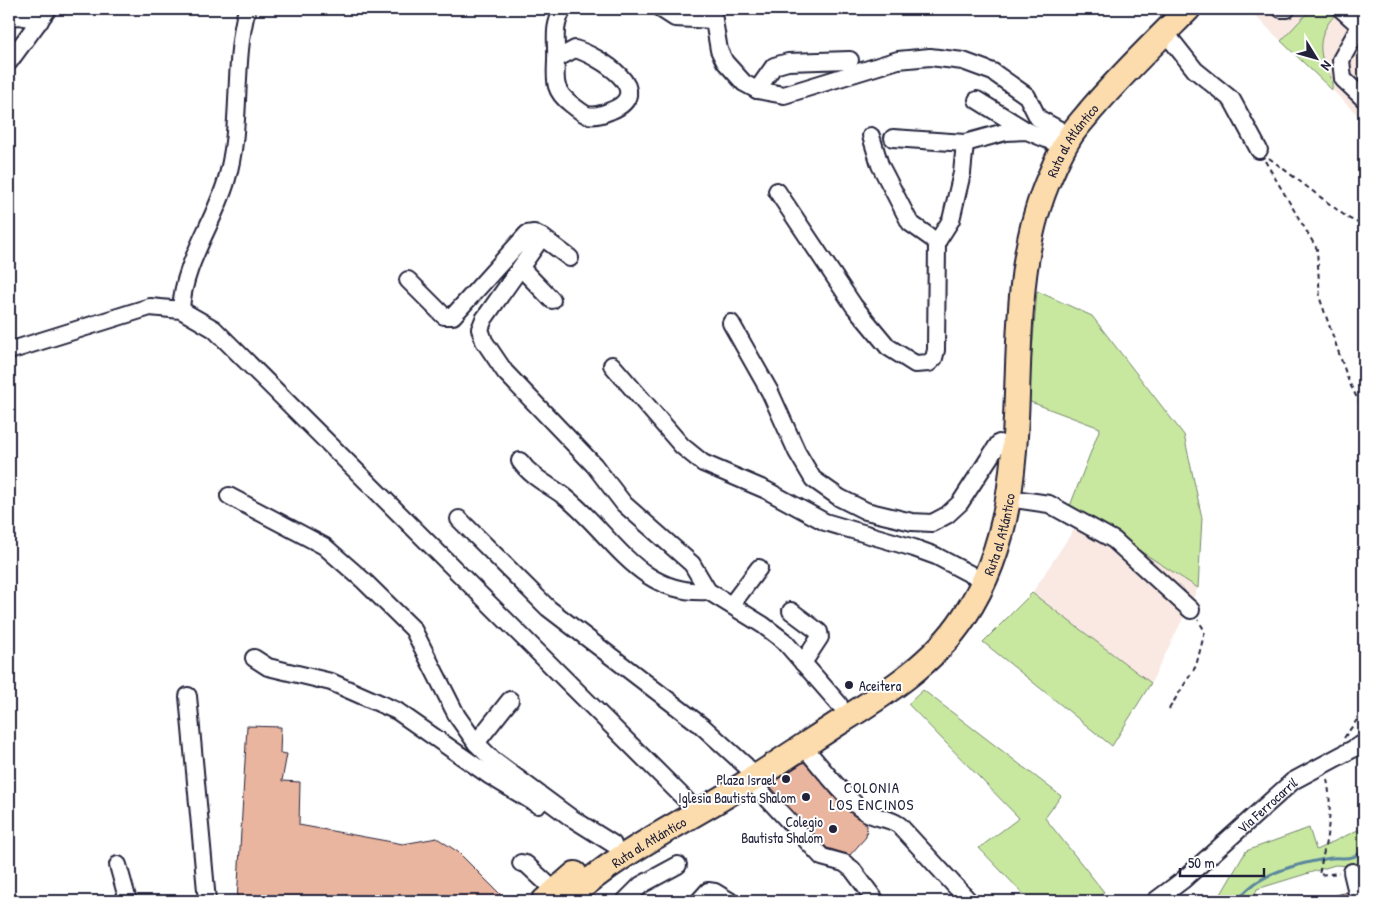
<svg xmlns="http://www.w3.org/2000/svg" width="1373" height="910" font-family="'Patrick Hand',sans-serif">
	<rect width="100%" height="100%" fill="#fff"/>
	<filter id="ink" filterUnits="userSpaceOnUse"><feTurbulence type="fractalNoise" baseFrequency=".02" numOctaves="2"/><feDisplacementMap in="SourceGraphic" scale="10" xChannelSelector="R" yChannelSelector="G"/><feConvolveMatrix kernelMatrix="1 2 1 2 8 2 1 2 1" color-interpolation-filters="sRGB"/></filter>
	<g filter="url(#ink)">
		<g fill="#f9e9e2">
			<polygon points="1248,9 1364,9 1364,121 1332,90"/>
			<polygon points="1084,514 1198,588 1151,683 1032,593"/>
		</g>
		<g fill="#c8e8a0" stroke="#75856e">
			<path d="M1311 9H1331L1336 14C1322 28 1317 45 1324 64 1329 76 1333 76 1332 90L1281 41Z"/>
			<polygon points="1037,291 1092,316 1184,435 1202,518 1198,588 1070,506 1100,428 1028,401"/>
			<polygon points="1032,593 1151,683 1112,746 983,642"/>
			<polygon points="923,690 1061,796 1045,818 1104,892 1094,901 1030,901 979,848 1019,818 908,704"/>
			<polygon points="1364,827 1364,860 1354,866 1335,865 1257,889 1253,901 1217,901 1246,851 1309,828 1316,850"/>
		</g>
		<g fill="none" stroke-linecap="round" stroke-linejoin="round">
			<path stroke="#5a869d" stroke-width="3" d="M1238 901C1255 873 1300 863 1331 858 1346 857 1352 861 1364 850"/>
		</g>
		<g fill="#eab59e" stroke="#22223b">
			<polygon points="247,726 281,727 280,753 287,754 282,781 300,782 299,825 403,844 437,838 458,852 500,894 499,901 237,901"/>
			<polygon points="804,762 842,806 867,825 866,837 850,855 827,848 769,785"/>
			<polygon points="1347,892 1349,901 1324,901 1324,899"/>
		</g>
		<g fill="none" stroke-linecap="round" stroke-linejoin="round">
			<g stroke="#22223b" stroke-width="20">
				<g id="minor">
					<polyline points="661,9 675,18 714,20"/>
					<polyline points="712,9 719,50 725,62 744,83 757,90 784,95 898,60 930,57 963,61 993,72 1027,96 1038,118 1058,129"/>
					<polyline points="1281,9 1287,9"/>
					<polyline points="1341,9 1360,26"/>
					<polyline points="9,17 20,16 40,21"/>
					<polyline points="1364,24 1360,26 1341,60 1343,79 1364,99"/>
					<polyline points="1165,32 1195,70 1232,100 1259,150"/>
					<path d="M556 59 575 49C599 56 658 92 610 111 603 114 595 117 587 115 582 113 576 108 571 104 554 91 555 82 556 61 557 39 552 29 563 9"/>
					<polyline points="9,62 48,9"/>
					<polyline points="757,90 774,66 788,62 850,60"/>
					<polyline points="977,100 1027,131"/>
					<polyline points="871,136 880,165 910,223 937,242"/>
					<polyline points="893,138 965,143 1005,132 1027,131 1051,141"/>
					<polyline points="777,191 854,306 888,347 915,364 929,363 934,358 936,350 937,242 951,220 962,173 965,143"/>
					<polyline points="542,237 570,258"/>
					<polyline points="521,268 552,300"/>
					<polyline points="408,280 444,316 453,316 527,234 534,233 542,237 484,319 480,329 484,341 505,372 594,465 624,504 692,564 708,591 763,625 784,641 839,704"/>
					<path d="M181 310C183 264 213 225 226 182 243 126 232 65 247 9"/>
					<polyline points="731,323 770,392 797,452 813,479 840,498 866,511 912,522 932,523 947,515 960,503 999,443"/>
					<polyline points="9,351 150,307 181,310 214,329 687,801"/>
					<polyline points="612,365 682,446 703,463 766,490 825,522 914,548 936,556 970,574"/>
					<path d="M520 461C531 477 549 485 564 496 612 533 638 596 708 591"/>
					<polyline points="229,496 324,546 364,581 413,629 457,716 476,743 493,760 570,817 613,844"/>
					<polyline points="1008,498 1049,504 1114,540 1191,610"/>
					<polyline points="459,519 548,608 702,726 746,766"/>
					<polyline points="732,604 759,568"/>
					<polyline points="791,611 819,632 820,637 803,663"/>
					<polyline points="254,658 268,667 331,682 397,711 490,776 538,805"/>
					<polyline points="188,696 207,901"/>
					<polyline points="476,743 510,700"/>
					<path d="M803 746C818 763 846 800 864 811 875 819 888 817 899 825L969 901"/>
					<polyline points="751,781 822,857 844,863 852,869 876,901"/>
					<polyline points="521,863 526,864 555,891"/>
					<polyline points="118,865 128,901"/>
					<polyline points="1352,872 1359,901"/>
					<polyline points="625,901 641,885 678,865"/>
					<polyline points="699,901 708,891 715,892 730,901"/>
					<path id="s1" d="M1155 901 1183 880 1293 781 1364 743"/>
				</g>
			</g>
			<g stroke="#22223b" stroke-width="28">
				<g id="highway">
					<polyline points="544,901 575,874"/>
					<path id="s2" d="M566 901C611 858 668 830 722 798 762 774 800 748 840 722 885 694 934 663 964 617 1052 485 988 312 1051 174 1056 162 1062 149 1069 138 1075 128 1084 119 1091 110 1121 75 1155 42 1188 9"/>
				</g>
			</g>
			<g stroke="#22223b" stroke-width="2" stroke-dasharray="5 4" stroke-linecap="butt">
				<polyline points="1269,158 1348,218 1364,226"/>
				<polyline points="1265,161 1317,249 1320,299 1349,382 1364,412"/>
				<polyline points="1169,709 1196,666 1205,631 1198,620"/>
				<polyline points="1344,738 1364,710"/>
				<path d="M1327 779C1334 816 1326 839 1319 875L1339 873"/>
			</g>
			<use href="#minor" stroke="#fff" stroke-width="16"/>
			<use href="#highway" stroke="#fcdcac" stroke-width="24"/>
		</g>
	</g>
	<g fill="#22223b" stroke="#fff" stroke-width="2">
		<circle cx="849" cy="685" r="5"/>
		<circle cx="786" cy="779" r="5"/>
		<circle cx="806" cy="797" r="5"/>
		<circle cx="833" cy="829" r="5"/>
	</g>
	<g text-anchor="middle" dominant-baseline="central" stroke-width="4" stroke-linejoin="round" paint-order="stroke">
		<g font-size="14" fill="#22223b" stroke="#fff">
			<text stroke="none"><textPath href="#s2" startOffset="988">Ruta al Atlántico</textPath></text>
			<text stroke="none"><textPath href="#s2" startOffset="582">Ruta al Atlántico</textPath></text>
			<text stroke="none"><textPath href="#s1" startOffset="148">Via Ferrocarril</textPath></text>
			<text stroke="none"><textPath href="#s2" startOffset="102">Ruta al Atlántico</textPath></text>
		</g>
		<g font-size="14" fill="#22223b" stroke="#fff" text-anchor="end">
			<text x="859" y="685" text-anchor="start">Aceitera</text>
			<text x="776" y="779">Plaza Israel</text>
			<text x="796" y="797">Iglesia Bautista Shalom</text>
			<text x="823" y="821">Colegio<tspan x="823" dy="16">Bautista Shalom</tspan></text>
		</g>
		<g font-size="15" letter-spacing="1" fill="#22223b" stroke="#fff">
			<text x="872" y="787">COLONIA<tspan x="872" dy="17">LOS ENCINOS</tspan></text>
		</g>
	</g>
	<rect width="1373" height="910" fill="none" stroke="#fff" stroke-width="30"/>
	<rect x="15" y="15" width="1343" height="880" fill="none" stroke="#22223b" stroke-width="2" filter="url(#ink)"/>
	<g transform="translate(1316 58) rotate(127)" stroke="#ffffff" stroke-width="4" paint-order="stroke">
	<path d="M0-4L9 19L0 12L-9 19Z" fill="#22223b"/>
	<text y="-8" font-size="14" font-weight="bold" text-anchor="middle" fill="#22223b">N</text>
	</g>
	<path d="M1180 868v8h84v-8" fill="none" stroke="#22223b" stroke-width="2.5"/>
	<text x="1188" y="868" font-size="15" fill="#22223b" stroke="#ffffff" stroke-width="4" paint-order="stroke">50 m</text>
</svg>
